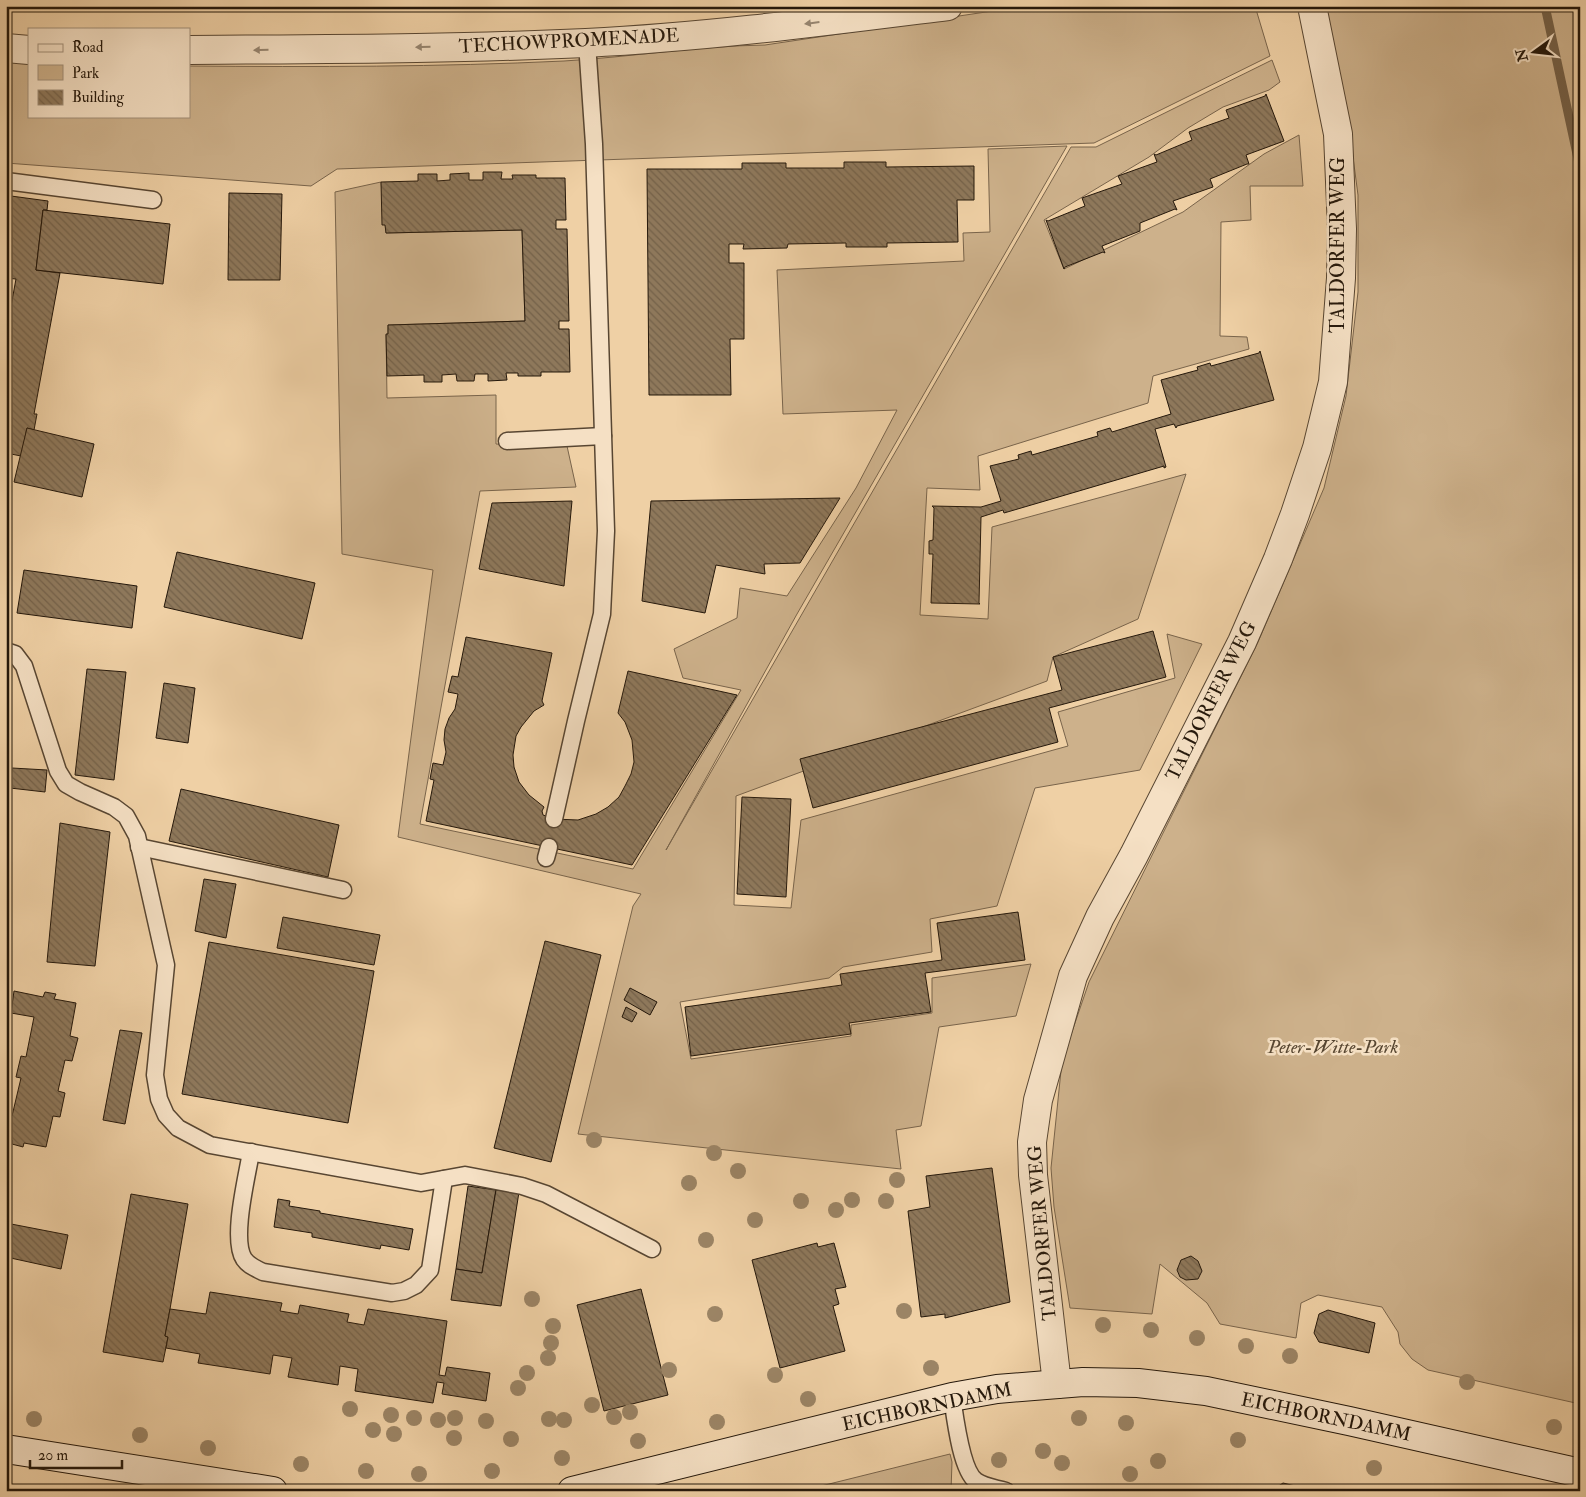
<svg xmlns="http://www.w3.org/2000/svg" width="1586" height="1497" font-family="'IM FELL Double Pica',serif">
	<defs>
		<pattern id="building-back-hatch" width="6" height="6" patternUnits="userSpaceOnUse" patternTransform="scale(1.25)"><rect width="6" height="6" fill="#8e785b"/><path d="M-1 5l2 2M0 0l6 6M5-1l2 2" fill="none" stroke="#746149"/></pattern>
	</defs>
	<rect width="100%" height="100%" fill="#efd0a5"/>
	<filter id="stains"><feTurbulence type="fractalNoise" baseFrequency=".004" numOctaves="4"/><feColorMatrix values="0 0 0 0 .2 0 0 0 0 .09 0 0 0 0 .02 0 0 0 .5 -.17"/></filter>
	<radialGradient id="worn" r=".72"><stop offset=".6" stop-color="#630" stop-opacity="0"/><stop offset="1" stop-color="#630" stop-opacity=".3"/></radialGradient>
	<g fill="#cdb18b" stroke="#79644b">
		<path d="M1026 6H1255L1270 56 1094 143 337 169 311 186 6 163V58L29 60V116H189V66C314 67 439 67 564 61 631 57 697 46 765 45Z"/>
		<polygon points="1325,6 1580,6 1580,1404 1428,1370 1412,1359 1400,1344 1398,1332 1382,1307 1318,1295 1301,1303 1296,1338 1220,1324 1207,1303 1160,1264 1152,1314 1070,1308 1054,1207 1051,1168 1062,1061 1089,982 1258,642 1324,488 1346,396 1358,292 1358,195 1349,127"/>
		<polygon points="1272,60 1280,82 1269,90 1223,107 1188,128 1149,157 1044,220 1064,269 1183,212 1264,154 1299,135 1303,186 1250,186 1251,220 1221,222 1220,336 1247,337 1249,349 1153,376 1148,403 978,456 980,490 927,488 920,615 988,619 992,527 1186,474 1138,619 1053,657 1047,681 736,796 734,905 791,908 801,820 1068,746 1058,712 1175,678 1167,634 1202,644 1140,770 1035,788 997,906 930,919 932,952 843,967 829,978 680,1002 691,1059 851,1036 851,1025 932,1013 932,978 1031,964 1016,1016 939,1027 921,1126 896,1130 901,1169 578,1134 633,906 641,894 398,837 433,570 342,554 335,192 381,182 386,233 522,230 525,321 388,325 388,334 386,335 387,398 496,395 496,444 567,446 576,487 480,491 420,824 633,869 741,690 683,678 674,649 737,618 740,588 787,596 856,488 897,410 783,414 777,270 964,261 963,233 990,232 988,149 1067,146 797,614 666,850 1071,147 1096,147"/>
		<polygon points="950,1454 952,1462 951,1491 821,1491 821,1486"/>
	</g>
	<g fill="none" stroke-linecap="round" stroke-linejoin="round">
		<polyline stroke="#756148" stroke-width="9" points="1545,6 1580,168"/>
	</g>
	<g fill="url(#building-back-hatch)" stroke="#25180b">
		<polygon points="1266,94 1284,141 1246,155 1249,164 1247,164 1210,179 1213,187 1173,201 1177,210 1175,209 1140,223 1140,231 1102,246 1105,253 1103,252 1065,267 1064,269 1046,220 1048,221 1085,206 1082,198 1122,184 1118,176 1157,162 1154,154 1156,155 1192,140 1189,132 1229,118 1226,110 1265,96"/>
		<polygon points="844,162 886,162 886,167 974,166 974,200 957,200 958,242 887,243 887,247 846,247 846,243 788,244 787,248 743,249 744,244 729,244 729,263 744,263 744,339 730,339 731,395 649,395 647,169 742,169 742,163 786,163 786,168 844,168"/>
		<polygon points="483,172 502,172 501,179 513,179 512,175 536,175 536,178 565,178 566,220 556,220 556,229 567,229 569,321 559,321 559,329 569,329 570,372 541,372 541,376 518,376 518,373 506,373 507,380 488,381 488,374 475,374 474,381 457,381 456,374 442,375 442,382 424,382 424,375 387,376 386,334 388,334 388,325 525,321 522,230 386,233 385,225 382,225 381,182 418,181 418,174 437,174 437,181 450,180 450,174 469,173 469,180 483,180"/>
		<polygon points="229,193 282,194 280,280 228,280"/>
		<polygon points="11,196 48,201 47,210 43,210 36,270 60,273 34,414 37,414 34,430 27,428 21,456 6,453 6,333 16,279 6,278 6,221 8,222"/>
		<polygon points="43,210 170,224 163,284 36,270"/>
		<polygon points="1260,351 1274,400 1177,426 1176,428 1174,424 1155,429 1166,467 1164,468 1164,466 1004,513 1003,510 981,517 979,603 980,604 931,603 933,554 929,554 929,541 933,540 934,508 932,506 981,507 1001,501 990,466 1019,459 1018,455 1031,451 1032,455 1098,436 1097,432 1110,428 1112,432 1171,414 1161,380 1198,370 1197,367 1210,363 1211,366 1259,353"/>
		<polygon points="27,428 94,444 82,497 14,482"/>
		<polygon points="840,498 800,563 764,564 765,574 716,565 705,613 642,601 651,501"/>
		<polygon points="572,501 564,586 479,569 492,503"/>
		<polygon points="177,552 315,583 302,639 164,607"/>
		<polygon points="24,570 137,586 132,628 17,613"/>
		<polygon points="1153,631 1166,677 1049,708 1058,742 813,808 800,759 1062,690 1053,657"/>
		<polygon points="466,637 552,653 542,701 544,705 534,711 521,727 516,736 513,755 514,767 519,782 529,795 544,807 542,811 543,815 554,819 578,820 596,814 608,807 619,797 625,786 631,774 634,762 632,740 625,722 618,713 628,671 737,695 632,865 426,821 434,780 430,779 433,763 443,765 446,752 444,740 445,729 449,718 455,709 458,694 448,692 452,676 458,677"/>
		<polygon points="87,669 126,672 114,780 75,775"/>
		<polygon points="164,683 195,688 188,743 156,738"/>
		<polygon points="12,768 47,770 45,792 10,788"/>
		<polygon points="181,789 339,825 328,877 169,841"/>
		<polygon points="742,797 791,799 786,897 737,894"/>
		<polygon points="60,823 110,832 95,966 47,962"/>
		<polygon points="204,879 236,884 226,938 195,931"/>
		<polygon points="1018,912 1025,960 925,973 931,1012 849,1023 851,1034 691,1056 685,1007 842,985 840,974 942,960 937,923"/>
		<polygon points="283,917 380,935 374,965 277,948"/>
		<polygon points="545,941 601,955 551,1162 494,1148"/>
		<polygon points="209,942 374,971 348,1123 182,1094"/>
		<polygon points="630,988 657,1002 650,1015 624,1000"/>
		<polygon points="14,991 43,997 45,992 56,994 54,999 76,1003 70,1036 78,1038 72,1061 65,1060 58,1091 65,1093 60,1117 53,1116 46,1147 24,1143 23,1147 12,1144 12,1140 6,1139 6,1115 12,1116 21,1078 16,1077 21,1056 26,1057 34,1017 11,1013"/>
		<polygon points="626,1007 637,1013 632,1022 622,1017"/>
		<polygon points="120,1030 142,1033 125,1124 103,1120"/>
		<polygon points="992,1168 1010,1302 945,1318 945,1314 921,1317 908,1211 930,1207 926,1176"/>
		<polygon points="468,1186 496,1190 482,1273 456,1269"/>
		<polygon points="496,1190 519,1192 501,1306 451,1300 456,1269 482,1273"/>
		<polygon points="131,1194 188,1204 170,1309 165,1336 168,1337 163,1362 103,1352"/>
		<polygon points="278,1199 290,1201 289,1206 320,1211 320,1213 413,1229 409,1250 381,1245 380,1249 312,1237 312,1233 274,1227"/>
		<polygon points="6,1223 68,1235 61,1269 6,1257"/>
		<polygon points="817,1243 818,1247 834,1243 846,1287 835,1289 839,1304 833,1306 845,1351 780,1368 752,1260"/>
		<polygon points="1191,1256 1198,1261 1202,1271 1198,1279 1186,1280 1180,1277 1177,1270 1181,1260"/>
		<polygon points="641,1289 668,1395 604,1411 577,1305"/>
		<polygon points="210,1292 282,1303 280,1311 298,1314 300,1305 349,1314 347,1322 364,1325 368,1309 447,1321 439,1375 445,1376 447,1367 490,1373 486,1401 442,1394 444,1383 437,1382 433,1403 355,1391 358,1369 340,1366 338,1385 288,1377 292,1358 273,1355 270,1374 198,1363 200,1354 166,1348 168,1337 165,1336 170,1309 206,1314"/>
		<polygon points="1328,1310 1375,1323 1369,1353 1319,1342 1314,1333 1319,1314"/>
		<polygon points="1283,1483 1316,1491 1276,1491 1277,1487"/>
	</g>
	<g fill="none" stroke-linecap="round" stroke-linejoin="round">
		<g stroke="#584632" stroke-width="19">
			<g id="service">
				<polyline points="6,181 153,200"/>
				<polyline points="507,441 603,436"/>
				<polyline points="6,651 15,654 24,666 58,771 66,784 80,792 114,807 126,816 137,836 166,965 155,1075 159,1099 166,1115 178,1128 210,1145 421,1183 465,1175 522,1186 546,1194 652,1249"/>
				<polyline points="554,819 576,721 602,614 606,531 594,144 587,43"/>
				<polyline points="139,847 343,890"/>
				<polyline points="546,858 549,847"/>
				<path d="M251 1152C247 1177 231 1239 244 1259 249 1266 255 1268 263 1272L392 1293 404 1291 416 1285 430 1270 444 1179"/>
				<path d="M952 1397C955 1417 961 1470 976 1481 984 1487 996 1488 1006 1491"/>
			</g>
		</g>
		<g stroke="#584632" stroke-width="30">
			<g id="minor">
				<polyline points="6,48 29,50"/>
				<path d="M189 50C321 49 454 49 586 43 707 37 828 21 948 6"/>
				<polyline points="1057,1384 1033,1175 1032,1142 1038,1100 1073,976 1100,917 1134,855 1242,642 1278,559 1295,514 1317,448 1333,382 1341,278 1342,229 1338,134 1312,6"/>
			</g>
		</g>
		<g stroke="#25180b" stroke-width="30">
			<g id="secondary">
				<polyline points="6,1449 273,1491"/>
				<polyline points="572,1491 952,1397 997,1389 1083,1382 1138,1383 1206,1391 1349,1421 1580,1473"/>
			</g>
		</g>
		<use href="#service" stroke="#f5e0c4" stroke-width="16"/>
		<use href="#minor" stroke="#f5e0c4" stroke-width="28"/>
		<use href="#secondary" stroke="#f5e0c4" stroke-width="28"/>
	</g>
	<g fill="#9b8465">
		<circle cx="594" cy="1140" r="8"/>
		<circle cx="714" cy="1153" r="8"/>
		<circle cx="738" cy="1171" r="8"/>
		<circle cx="897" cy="1180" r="8"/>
		<circle cx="689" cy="1183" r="8"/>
		<circle cx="852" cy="1200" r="8"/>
		<circle cx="801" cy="1201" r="8"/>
		<circle cx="886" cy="1201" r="8"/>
		<circle cx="836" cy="1210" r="8"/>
		<circle cx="755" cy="1220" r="8"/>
		<circle cx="706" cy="1240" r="8"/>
		<circle cx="532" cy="1299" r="8"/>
		<circle cx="904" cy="1311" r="8"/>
		<circle cx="715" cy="1314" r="8"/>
		<circle cx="1103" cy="1325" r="8"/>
		<circle cx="553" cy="1326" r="8"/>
		<circle cx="1151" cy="1330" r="8"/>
		<circle cx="1197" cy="1338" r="8"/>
		<circle cx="551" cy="1343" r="8"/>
		<circle cx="1246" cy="1346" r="8"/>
		<circle cx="1290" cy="1356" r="8"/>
		<circle cx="548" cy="1358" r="8"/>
		<circle cx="931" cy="1368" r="8"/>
		<circle cx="669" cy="1370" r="8"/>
		<circle cx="527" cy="1373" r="8"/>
		<circle cx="775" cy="1375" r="8"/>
		<circle cx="1467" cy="1382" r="8"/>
		<circle cx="518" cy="1388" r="8"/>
		<circle cx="808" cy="1399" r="8"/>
		<circle cx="592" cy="1405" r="8"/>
		<circle cx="350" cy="1409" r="8"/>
		<circle cx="630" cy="1412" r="8"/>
		<circle cx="391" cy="1415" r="8"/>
		<circle cx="614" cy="1417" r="8"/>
		<circle cx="414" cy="1418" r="8"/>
		<circle cx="455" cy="1418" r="8"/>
		<circle cx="1079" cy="1418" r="8"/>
		<circle cx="34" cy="1419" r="8"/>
		<circle cx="549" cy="1419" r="8"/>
		<circle cx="438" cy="1420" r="8"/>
		<circle cx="564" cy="1420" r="8"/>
		<circle cx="486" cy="1421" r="8"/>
		<circle cx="717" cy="1422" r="8"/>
		<circle cx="1126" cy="1423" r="8"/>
		<circle cx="1554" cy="1427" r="8"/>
		<circle cx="373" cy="1430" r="8"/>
		<circle cx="394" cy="1434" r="8"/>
		<circle cx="140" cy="1435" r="8"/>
		<circle cx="454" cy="1438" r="8"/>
		<circle cx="511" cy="1439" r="8"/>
		<circle cx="1238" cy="1440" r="8"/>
		<circle cx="638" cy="1441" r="8"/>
		<circle cx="208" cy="1448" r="8"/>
		<circle cx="1043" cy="1451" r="8"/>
		<circle cx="562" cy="1458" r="8"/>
		<circle cx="999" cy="1460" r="8"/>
		<circle cx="1158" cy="1461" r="8"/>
		<circle cx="1062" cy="1463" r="8"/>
		<circle cx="301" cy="1464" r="8"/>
		<circle cx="1374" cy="1468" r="8"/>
		<circle cx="366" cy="1471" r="8"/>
		<circle cx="492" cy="1471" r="8"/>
		<circle cx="419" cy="1474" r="8"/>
		<circle cx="1130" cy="1474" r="8"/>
	</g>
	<defs><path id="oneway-solid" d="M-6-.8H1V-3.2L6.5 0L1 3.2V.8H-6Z" transform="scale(1.25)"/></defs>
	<g fill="#978671">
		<use href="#oneway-solid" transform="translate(812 23) rotate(173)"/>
		<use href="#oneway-solid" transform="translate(423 47) rotate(178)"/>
		<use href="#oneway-solid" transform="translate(261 50) rotate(179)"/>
	</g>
	<g text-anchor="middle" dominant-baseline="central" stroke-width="5" stroke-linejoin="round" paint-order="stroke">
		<g font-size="19" fill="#25180b" stroke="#f5e0c4">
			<text transform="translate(569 41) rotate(-3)">TECHOWPROMENADE</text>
			<text transform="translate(1338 245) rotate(-90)">TALDORFER WEG</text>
			<text transform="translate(1211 701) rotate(-63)">TALDORFER WEG</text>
			<text transform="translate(1042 1233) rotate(-95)">TALDORFER WEG</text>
			<text transform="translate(927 1407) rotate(-12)">EICHBORNDAMM</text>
			<text transform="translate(1326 1417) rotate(12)">EICHBORNDAMM</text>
		</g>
		<g font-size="19" font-style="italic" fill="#574631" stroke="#f5e0c4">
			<text x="1333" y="1047">Peter-Witte-Park</text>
		</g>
	</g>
	<rect width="1586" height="1497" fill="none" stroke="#efd0a5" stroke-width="25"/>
	<rect x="8" y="8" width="1571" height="1482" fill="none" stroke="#25180b" stroke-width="2.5"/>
	<rect x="12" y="12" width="1561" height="1472" fill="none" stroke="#25180b"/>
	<rect x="28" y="28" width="162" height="90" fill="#f5e0c4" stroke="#a2907a"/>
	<rect x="38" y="44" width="25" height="8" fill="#f5e0c4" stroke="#a2907a"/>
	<text x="72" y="52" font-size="15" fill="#25180b">Road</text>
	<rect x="38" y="65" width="25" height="15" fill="#cdb18b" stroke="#a2907a"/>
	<text x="72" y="78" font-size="15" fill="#25180b">Park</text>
	<rect x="38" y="90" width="25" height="15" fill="url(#building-back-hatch)" stroke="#a2907a"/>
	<text x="72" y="102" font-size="15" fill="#25180b">Building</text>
	<g transform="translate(1534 52) rotate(255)" stroke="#f5e0c4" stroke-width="4" paint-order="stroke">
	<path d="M0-4L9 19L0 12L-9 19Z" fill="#25180b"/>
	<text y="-8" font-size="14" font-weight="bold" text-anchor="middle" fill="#25180b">N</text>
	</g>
	<path d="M30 1460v8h92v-8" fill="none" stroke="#25180b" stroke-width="2.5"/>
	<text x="38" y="1460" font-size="15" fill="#25180b" stroke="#f5e0c4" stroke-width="4" paint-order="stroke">20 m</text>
	<rect width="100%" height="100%" filter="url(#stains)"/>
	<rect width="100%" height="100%" fill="url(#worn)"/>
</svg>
